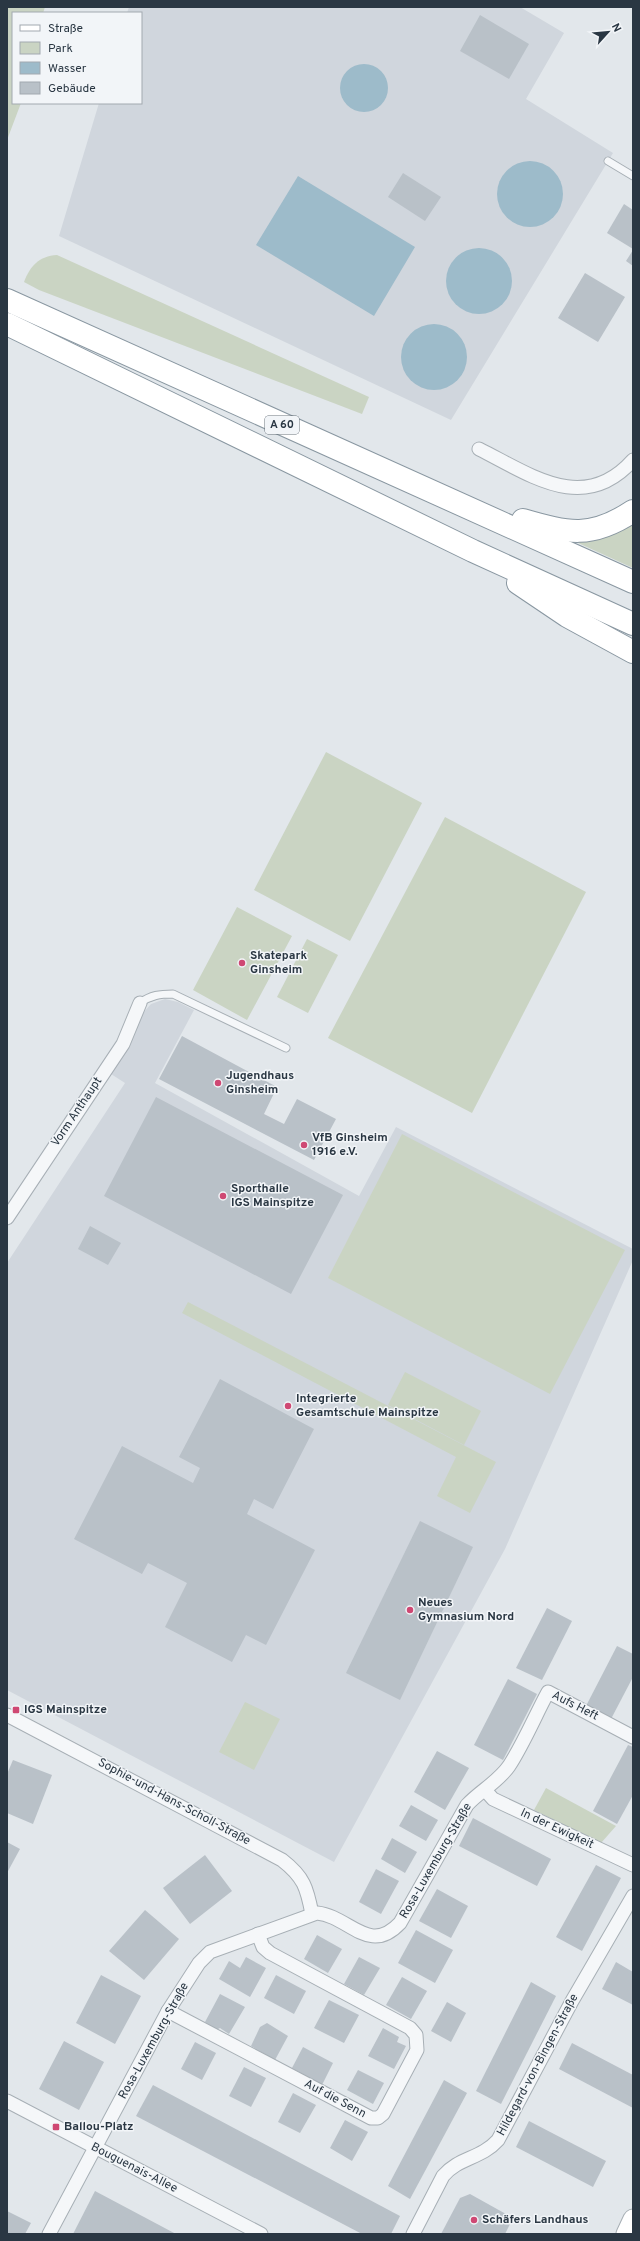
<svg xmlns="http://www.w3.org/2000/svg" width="640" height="2241" font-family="Overpass,sans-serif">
	<rect width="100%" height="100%" fill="#e2e7eb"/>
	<g fill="#d0d6dd">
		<polygon points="129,7 520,7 564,33 526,99 613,153 451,420 59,236 99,103 141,103 141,13 127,13"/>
		<polygon points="165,999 178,1002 194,1010 155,1083 359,1196 396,1127 633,1249 633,1260 505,1549 334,1862 7,1690 7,1263 125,1083 111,1074 127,1049 142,1014 151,1004"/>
	</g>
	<g fill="#cad4c3">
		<polygon points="7,7 45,7 43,13 13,13 13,103 21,103 7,140"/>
		<path d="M57 255 369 397 362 414 39 290 24 282C30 266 39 256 57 255Z"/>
		<polygon points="633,520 633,568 576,542 590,540"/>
		<polygon points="326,752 422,803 350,941 254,890"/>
		<polygon points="445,817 586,892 472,1113 328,1038"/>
		<polygon points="237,907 292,936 247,1020 193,990"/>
		<polygon points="307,939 338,955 308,1013 277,997"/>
		<polygon points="402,1134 625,1250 550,1394 328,1278"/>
		<polygon points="188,1302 496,1462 470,1513 437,1496 456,1457 182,1313"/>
		<polygon points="405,1372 481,1411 464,1445 388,1405"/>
		<polygon points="245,1702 280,1719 254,1770 219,1752"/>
		<polygon points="546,1788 616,1826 601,1843 534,1810"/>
	</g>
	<g fill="#9dbbca">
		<circle cx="364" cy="88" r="24"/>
		<circle cx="530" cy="194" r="33"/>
		<polygon points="298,176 415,247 374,316 256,245"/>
		<circle cx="479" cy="281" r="33"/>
		<circle cx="434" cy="357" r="33"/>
	</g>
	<g fill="#b9c1c8">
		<polygon points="480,15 529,44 509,79 460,51"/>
		<polygon points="403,173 441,197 425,221 388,197"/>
		<polygon points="624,204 633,210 633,249 607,233"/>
		<polygon points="633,250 633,266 626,261"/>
		<polygon points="585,273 625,297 598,342 558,318"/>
		<polygon points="182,1036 277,1087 264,1114 284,1124 297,1099 336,1119 314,1160 159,1079"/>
		<polygon points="156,1097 343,1195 291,1294 104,1196"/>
		<polygon points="90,1226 121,1243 108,1265 78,1249"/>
		<polygon points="220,1379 314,1429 273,1509 254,1499 247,1514 315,1550 266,1645 246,1635 232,1662 165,1627 187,1583 148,1563 142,1574 74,1539 122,1446 193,1483 200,1468 179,1457"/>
		<polygon points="420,1521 473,1547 400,1700 346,1673"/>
		<polygon points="547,1608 572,1621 542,1680 516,1668"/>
		<polygon points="617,1646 633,1654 633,1677 611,1719 586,1706"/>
		<polygon points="508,1679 537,1694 503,1760 474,1745"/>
		<polygon points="628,1745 633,1747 633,1795 617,1824 593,1811"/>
		<polygon points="437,1751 469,1768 445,1810 414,1792"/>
		<polygon points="13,1760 52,1775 33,1824 7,1813 7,1774"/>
		<polygon points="411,1805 438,1820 426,1841 399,1826"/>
		<polygon points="473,1818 551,1859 537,1886 459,1846"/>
		<polygon points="392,1838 417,1852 405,1873 381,1859"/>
		<polygon points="7,1842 20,1849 7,1873"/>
		<polygon points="205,1855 232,1891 190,1924 163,1888"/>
		<polygon points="596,1865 621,1878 582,1951 556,1937"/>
		<polygon points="376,1869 399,1881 381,1914 359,1902"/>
		<polygon points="437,1889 468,1906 451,1938 419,1921"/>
		<polygon points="145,1910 179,1939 144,1980 109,1951"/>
		<polygon points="416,1930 453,1950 435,1983 398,1963"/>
		<polygon points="317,1935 342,1949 328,1973 304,1959"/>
		<polygon points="246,1957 266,1968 250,1997 219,1979 229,1961 240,1968"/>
		<polygon points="359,1957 380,1968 364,1995 344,1984"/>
		<polygon points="616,1962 633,1972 633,2005 602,1989"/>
		<polygon points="101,1975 141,1996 115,2044 76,2023"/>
		<polygon points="276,1975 306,1991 294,2014 264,1998"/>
		<polygon points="402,1977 427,1991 411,2019 386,2005"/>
		<polygon points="531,1982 556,1996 501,2104 476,2091"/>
		<polygon points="220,1994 245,2007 229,2034 220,2028 216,2030 205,2022"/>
		<polygon points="329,2000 359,2015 344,2043 314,2028"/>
		<polygon points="447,2002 466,2013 451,2042 431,2031"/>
		<polygon points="267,2023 288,2036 275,2060 251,2046 260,2027"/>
		<polygon points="383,2028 399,2037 397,2042 406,2046 394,2069 368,2056"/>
		<polygon points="64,2041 104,2062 79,2110 39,2089"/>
		<polygon points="195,2042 216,2053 202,2080 181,2069"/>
		<polygon points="572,2043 633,2075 633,2108 559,2069"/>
		<polygon points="303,2047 333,2063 322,2085 292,2068"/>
		<polygon points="244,2067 266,2078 251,2107 229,2096"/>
		<polygon points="358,2070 384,2083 373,2104 347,2090"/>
		<polygon points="444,2080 467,2093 410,2199 388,2186"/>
		<polygon points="153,2085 400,2216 391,2234 362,2234 136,2116"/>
		<polygon points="293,2093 316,2105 300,2133 278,2122"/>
		<polygon points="345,2120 368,2132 352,2161 330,2148"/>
		<polygon points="529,2121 606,2161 593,2187 516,2147"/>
		<polygon points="95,2191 176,2234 73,2234"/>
		<polygon points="470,2194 513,2218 505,2234 441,2234 460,2198"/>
		<polygon points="7,2211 31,2223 25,2234 7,2234"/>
	</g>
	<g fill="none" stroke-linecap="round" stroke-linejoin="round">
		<g stroke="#a7afb5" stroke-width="9">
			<g id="service">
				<polyline points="608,161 633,176"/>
				<path d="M140 1003C151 995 160 994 173 994L286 1048"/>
			</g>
		</g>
		<g stroke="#a7afb5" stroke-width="15">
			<g id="minor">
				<path d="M479 449C531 475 584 515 633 460"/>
				<polyline points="7,1218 123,1044 140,1003"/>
				<path d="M7 1715 282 1860C304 1877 307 1888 312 1914"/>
				<polyline points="485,1790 493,1799 633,1865"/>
				<polyline points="168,2011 371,2118 378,2118 383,2114 417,2050 416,2035 410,2028 270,1953 263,1947 258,1934"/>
				<polyline points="7,2101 261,2234"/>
				<path d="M49 2234 168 2011 199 1963 210 1952 317 1913C349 1916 369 1956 400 1923L467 1805C480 1791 498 1782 509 1766 524 1743 535 1716 548 1692L633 1737"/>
				<path d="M413 2234 443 2176C459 2157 481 2159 498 2140L572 2001 633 1896"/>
			</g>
		</g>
		<g stroke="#a7afb5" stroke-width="21">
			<polyline id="secondary" points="626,2234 633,2219"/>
		</g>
		<g stroke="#8997a1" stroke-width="24">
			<g id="motorway">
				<polyline points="7,300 633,582"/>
				<polyline points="7,324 473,551 633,624"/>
				<path d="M523 520C568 533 591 539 633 511"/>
				<polyline points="518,583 567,616 633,652"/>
			</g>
		</g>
		<use href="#service" stroke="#f5f7f9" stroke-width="7"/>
		<use href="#minor" stroke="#f5f7f9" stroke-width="13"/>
		<use href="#secondary" stroke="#fff" stroke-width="19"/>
		<use href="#motorway" stroke="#fff" stroke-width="22"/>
	</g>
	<g fill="#cf4873" stroke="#f2f5f8" stroke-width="1.5">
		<circle cx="242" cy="963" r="4"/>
		<circle cx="218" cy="1083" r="4"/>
		<circle cx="304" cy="1145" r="4"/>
		<circle cx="223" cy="1196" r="4"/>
		<circle cx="288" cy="1406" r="4"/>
		<circle cx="410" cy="1610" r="4"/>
		<rect x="12" y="1706" width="8" height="8" rx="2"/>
		<rect x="52" y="2123" width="8" height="8" rx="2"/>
		<circle cx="474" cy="2220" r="4"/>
	</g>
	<g text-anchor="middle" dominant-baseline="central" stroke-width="3" stroke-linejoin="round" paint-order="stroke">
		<rect fill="#f2f5f8" stroke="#667079" stroke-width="1" x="265" y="416" width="34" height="18" rx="3"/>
		<g font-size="11" font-weight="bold" fill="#2a3743">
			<text x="282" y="425">A 60</text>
		</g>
		<g font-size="12" font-weight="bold" fill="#2a3743" stroke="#f2f5f8" text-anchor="start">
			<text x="250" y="956">Skatepark<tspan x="250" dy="14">Ginsheim</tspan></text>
			<text x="226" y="1076">Jugendhaus<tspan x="226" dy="14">Ginsheim</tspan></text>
			<text x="312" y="1138">VfB Ginsheim<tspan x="312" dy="14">1916 e.V.</tspan></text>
			<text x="231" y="1189">Sporthalle<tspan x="231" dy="14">IGS Mainspitze</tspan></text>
			<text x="296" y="1399">Integrierte<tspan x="296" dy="14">Gesamtschule Mainspitze</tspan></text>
			<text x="418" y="1603">Neues<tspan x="418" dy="14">Gymnasium Nord</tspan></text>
			<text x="24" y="1710">IGS Mainspitze</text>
			<text x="64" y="2127">Ballou-Platz</text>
			<text x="482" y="2220">Schäfers Landhaus</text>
		</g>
		<g font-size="12" fill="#2a3743" stroke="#f2f5f8">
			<text transform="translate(77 1112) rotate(-56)">Vorm Anthaupt</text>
			<text transform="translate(575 1706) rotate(27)">Aufs Heft</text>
			<text transform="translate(174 1802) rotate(28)">Sophie-und-Hans-Scholl-Straße</text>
			<text transform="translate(557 1829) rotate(25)">In der Ewigkeit</text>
			<text transform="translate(436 1861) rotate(-60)">Rosa-Luxemburg-Straße</text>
			<text transform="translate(154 2041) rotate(-61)">Rosa-Luxemburg-Straße</text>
			<text transform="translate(538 2065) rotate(-62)">Hildegard-von-Bingen-Straße</text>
			<text transform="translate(335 2099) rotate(28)">Auf die Senn</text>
			<text transform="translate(134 2168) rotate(27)">Bouguenais-Allee</text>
		</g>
	</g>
	<rect width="640" height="2241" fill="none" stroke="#2a3743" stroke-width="16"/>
	<rect x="12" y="12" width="130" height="92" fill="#f2f5f8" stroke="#a2a9b0"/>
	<rect x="20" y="25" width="20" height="6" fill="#ffffff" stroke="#a2a9b0"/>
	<text x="48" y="32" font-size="12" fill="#2a3743">Straße</text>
	<rect x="20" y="42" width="20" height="12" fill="#cad4c3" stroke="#a2a9b0"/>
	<text x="48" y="52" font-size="12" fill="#2a3743">Park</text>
	<rect x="20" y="62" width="20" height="12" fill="#9dbbca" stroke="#a2a9b0"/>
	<text x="48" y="72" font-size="12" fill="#2a3743">Wasser</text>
	<rect x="20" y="82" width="20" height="12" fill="#b9c1c8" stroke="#a2a9b0"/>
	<text x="48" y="92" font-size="12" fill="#2a3743">Gebäude</text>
	<g transform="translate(608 32) rotate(63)" stroke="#f2f5f8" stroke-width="3" paint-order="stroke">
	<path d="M0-3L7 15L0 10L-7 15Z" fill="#2a3743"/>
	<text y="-6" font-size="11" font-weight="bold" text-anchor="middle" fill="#2a3743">N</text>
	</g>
</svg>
